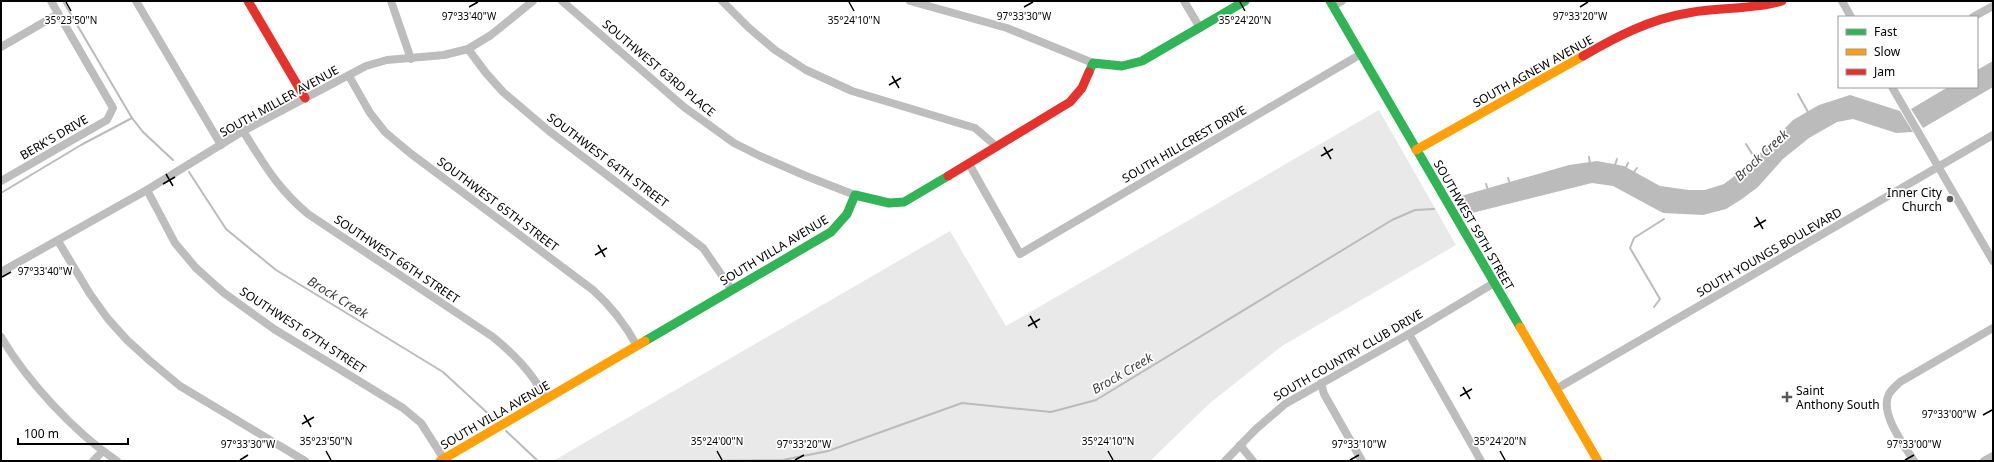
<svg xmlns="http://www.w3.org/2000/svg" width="1994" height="462" font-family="'Noto Sans',sans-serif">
	<rect width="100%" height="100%" fill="#fff"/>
	<polygon fill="#e9e9e9" points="1379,110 1456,245 1282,346 1210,403 1150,461 553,461 950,231 1006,326"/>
	<g fill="#bbb">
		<polygon points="1993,61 1993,87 1923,128 1911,109 1948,87 1977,87 1977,70"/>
		<polygon points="1850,95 1900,111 1913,132 1896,133 1853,119 1837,122 1809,138 1783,159 1758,187 1742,199 1726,209 1703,215 1663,213 1613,186 1592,183 1464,215 1454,198 1569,165 1597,161 1624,166 1660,186 1689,190 1705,190 1724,184 1745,168 1793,120 1819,105"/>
	</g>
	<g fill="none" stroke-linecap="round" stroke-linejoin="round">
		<g stroke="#bbb" stroke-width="2">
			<polyline points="63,1 132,118 143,132 173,160"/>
			<polyline points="1798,94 1808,112"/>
			<polyline points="1746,144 1756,160"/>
			<polyline points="1589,157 1590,164"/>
			<polyline points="1615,165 1617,159"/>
			<polyline points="1625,170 1628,163"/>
			<polyline points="189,172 226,229 276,270 443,372 495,420"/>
			<polyline points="1633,173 1637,168"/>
			<polyline points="1508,178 1510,184"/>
			<polyline points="1486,184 1488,190"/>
			<polyline points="1,193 81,145 132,118"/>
			<polyline points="1654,307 1660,299 1630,248 1634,238 1664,219"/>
			<polyline points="506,431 538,461"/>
			<polyline points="716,461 783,460 828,451 962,403 1051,412 1096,400 1392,220 1415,210 1434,209"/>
		</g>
		<g stroke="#bdbdbd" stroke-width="8">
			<polyline points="136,1 221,145"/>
			<polyline points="391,1 411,59"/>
			<polyline points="562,1 684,107 734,143 760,156 806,176 855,195"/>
			<polyline points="722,1 748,27 775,50 806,70 852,91 975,128 997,147"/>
			<polyline points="910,1 1007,28 1093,63"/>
			<polyline points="1184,1 1200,28"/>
			<polyline points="1842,1 1851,17"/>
			<polyline points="1333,6 1342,1"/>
			<polyline points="1973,17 1993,6"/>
			<polyline points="1,47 58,14"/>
			<polyline points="468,49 486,73 503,92 549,131 703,248 732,290"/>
			<path d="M349 76 370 113 385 132 410 153 593 290C612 307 625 324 637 346"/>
			<polyline points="1892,87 1993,261"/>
			<path d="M243 131C264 164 277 188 308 214L493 337C516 356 531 372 546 398"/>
			<polyline points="969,164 1020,254 1361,54"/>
			<polyline points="1,181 107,120 113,108 51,1"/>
			<polyline points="147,190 175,243 196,268 224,293 274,329 403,408 421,423 444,459"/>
			<polyline points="58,241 90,294 108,319 127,340 150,361 180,386 305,461"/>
			<polyline points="1,272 147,190 243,131 366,66 387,60 444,55 468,49 491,35 533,1"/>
			<polyline points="1409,334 1481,461"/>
			<path d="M1 337C27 381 74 432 117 461"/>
			<polyline points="1321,383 1324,394 1362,461"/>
			<polyline points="1556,389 1993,135"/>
			<polyline points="1240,445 1253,461"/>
			<polyline points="93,461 103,451"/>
			<polyline points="1225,461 1256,429 1285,404 1409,334 1494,283"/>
			<path d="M1914 461C1904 445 1879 413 1889 394 1891 390 1896 386 1900 382L1993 328"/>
			<polyline points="1984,461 1993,456"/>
		</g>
		<g stroke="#30b455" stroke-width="9">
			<polyline points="1330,1 1520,327"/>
			<polyline points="1089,72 1093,63 1122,66 1142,61 1245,1"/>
			<polyline points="645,341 831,232 847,214 855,195 889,203 904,202 948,176"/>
		</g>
		<g stroke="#ff9f0a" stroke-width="9">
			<polyline points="1416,150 1583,56"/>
			<polyline points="1520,327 1598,461"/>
			<polyline points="440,461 645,341"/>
		</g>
		<g stroke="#e5322d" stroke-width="9">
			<polyline points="248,1 305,98"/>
			<path d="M1583 56C1616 37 1650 19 1688 13 1719 7 1751 10 1782 1"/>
			<polyline points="948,176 1070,102 1082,88 1089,72"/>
		</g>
	</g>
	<path fill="none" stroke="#000" stroke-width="1.5" d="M66 2 71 11M849 2 854 11M1240 2 1245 11M469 7 478 2M1024 7 1033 2M1580 7 1588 2M892 76 899 88M889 85 901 78M1324 147 1331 159M1321 156 1333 149M166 174 173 186M163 184 175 177M1756 217 1763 229M1754 227 1766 220M598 245 605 257M595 255 607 248M2 277 11 272M1030 316 1037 328M1028 326 1040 319M1463 387 1470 399M1460 396 1472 389M304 415 311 427M1983 415 1992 410M302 424 314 417M326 451 331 460M717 451 722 460M1108 451 1113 460M1500 451 1505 460M240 460 248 455M795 460 804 455M1350 460 1359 455M1905 460 1914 455"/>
	<g fill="#595959" stroke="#fff" stroke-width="1.5">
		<circle cx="1950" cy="199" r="4"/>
		<path d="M1785 391h4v4h4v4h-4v4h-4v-4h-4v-4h4z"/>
	</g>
	<g text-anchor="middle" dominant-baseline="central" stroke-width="3.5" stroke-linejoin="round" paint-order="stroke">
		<g font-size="12" fill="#000" stroke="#fff">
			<text transform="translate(659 68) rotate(40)">SOUTHWEST 63RD PLACE</text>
			<text transform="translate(1533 71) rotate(-29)">SOUTH AGNEW AVENUE</text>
			<text transform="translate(279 101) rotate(-29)">SOUTH MILLER AVENUE</text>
			<text transform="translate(54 137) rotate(-30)">BERK'S DRIVE</text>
			<text transform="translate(1184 144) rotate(-30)">SOUTH HILLCREST DRIVE</text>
			<text transform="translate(608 160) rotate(37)">SOUTHWEST 64TH STREET</text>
			<text transform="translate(498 204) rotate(37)">SOUTHWEST 65TH STREET</text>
			<text transform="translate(1474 225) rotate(60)">SOUTHWEST 59TH STREET</text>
			<text transform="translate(774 250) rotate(-31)">SOUTH VILLA AVENUE</text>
			<text transform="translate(1769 252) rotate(-30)">SOUTH YOUNGS BOULEVARD</text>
			<text transform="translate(397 259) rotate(34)">SOUTHWEST 66TH STREET</text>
			<text transform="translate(303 330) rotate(33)">SOUTHWEST 67TH STREET</text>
			<text transform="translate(1348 355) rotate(-30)">SOUTH COUNTRY CLUB DRIVE</text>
			<text transform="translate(495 415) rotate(-30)">SOUTH VILLA AVENUE</text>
		</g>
		<g font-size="12" fill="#000" stroke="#fff" text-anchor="end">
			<text x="1942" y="192">Inner City<tspan x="1942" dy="14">Church</tspan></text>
			<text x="1796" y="390" text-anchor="start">Saint<tspan x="1796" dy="14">Anthony South</tspan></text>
		</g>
		<g font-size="13" font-style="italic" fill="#3f3f3f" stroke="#fff">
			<text transform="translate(1761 155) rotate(-43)">Brock Creek</text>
			<text transform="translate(338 297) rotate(31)">Brock Creek</text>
			<text transform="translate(1122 373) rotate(-30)">Brock Creek</text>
		</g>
	</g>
	<g font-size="10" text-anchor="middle" fill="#000" stroke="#fff" stroke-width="3.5" stroke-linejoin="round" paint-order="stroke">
		<text x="469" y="20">97°33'40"W</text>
		<text x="1024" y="20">97°33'30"W</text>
		<text x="1580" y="20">97°33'20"W</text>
		<text x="71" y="24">35°23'50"N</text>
		<text x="1245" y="24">35°24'20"N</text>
		<text x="854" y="24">35°24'10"N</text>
		<text x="45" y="275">97°33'40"W</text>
		<text x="1949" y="418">97°33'00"W</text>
		<text x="326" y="445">35°23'50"N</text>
		<text x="717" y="445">35°24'00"N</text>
		<text x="1108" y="445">35°24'10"N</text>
		<text x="1500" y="445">35°24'20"N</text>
		<text x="248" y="448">97°33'30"W</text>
		<text x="804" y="448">97°33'20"W</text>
		<text x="1359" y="448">97°33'10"W</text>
		<text x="1914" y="448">97°33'00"W</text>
	</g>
	<rect width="1994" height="462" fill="none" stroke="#000000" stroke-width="4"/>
	<rect x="1838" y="16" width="140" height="72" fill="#ffffff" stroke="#999999"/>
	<rect x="1846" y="29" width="20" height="6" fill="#30b455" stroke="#999999"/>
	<text x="1874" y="36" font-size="12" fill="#000000">Fast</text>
	<rect x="1846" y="49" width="20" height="6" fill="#ff9f0a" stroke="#999999"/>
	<text x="1874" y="56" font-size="12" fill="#000000">Slow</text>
	<rect x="1846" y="69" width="20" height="6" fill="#e5322d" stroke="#999999"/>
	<text x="1874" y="76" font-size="12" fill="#000000">Jam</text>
	<path d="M18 438v6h110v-6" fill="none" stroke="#000000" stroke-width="2"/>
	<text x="24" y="438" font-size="12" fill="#000000" stroke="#ffffff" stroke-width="3" paint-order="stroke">100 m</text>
</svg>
